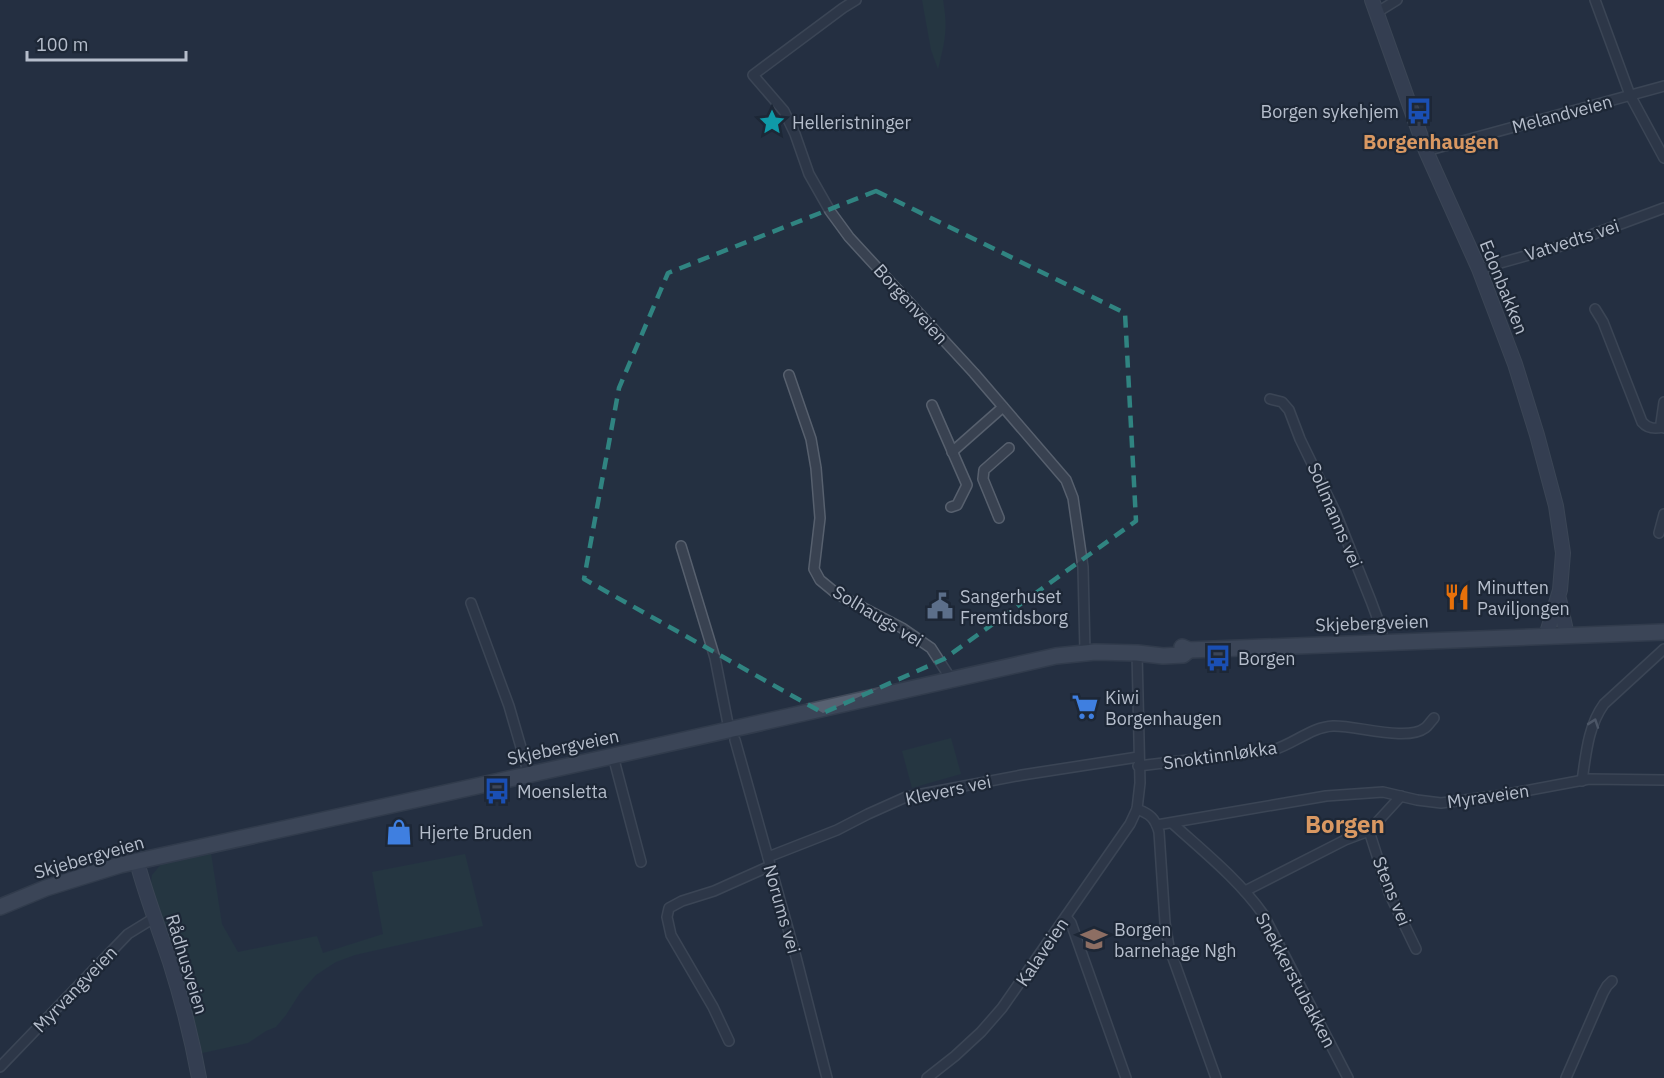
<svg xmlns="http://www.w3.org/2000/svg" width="1664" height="1078" font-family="'IBM Plex Sans',sans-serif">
	<rect width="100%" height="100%" fill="#243041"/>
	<g fill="#263e42">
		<path d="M922 0H943C948 29 945 41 938 69L931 50Z"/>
		<polygon points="951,738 961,774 912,788 902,751"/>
		<polygon points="211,853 222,924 238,952 317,936 323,953 383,934 372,872 465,854 483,926 355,955 336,962 316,975 300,993 286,1015 276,1027 266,1031 248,1043 198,1054 143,885 151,883 152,875 162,863"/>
	</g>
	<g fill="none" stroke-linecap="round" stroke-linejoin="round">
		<g stroke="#57606e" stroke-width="12">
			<g id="street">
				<polyline points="856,0 843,8 753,75 784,111 795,134 809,174 830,211 849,237 974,373 1066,480 1073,498 1083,567 1085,652"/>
				<polyline points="1595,0 1630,95 1664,158"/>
				<polyline points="1376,13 1397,0"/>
				<polyline points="1426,151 1664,86"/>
				<polyline points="1479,269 1561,246 1664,208"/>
				<path d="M1595 309 1603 322 1642 422C1648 429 1655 429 1663 427"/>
				<polyline points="789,375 811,439 816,468 820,518 814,569 820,580 837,594 902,628 931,648 951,679"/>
				<polyline points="1270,399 1282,402 1289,410 1300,439 1335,511 1371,601 1381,628 1383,642"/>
				<polyline points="1664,402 1661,423 1664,428"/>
				<polyline points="932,405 967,485 957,505 951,507"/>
				<polyline points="952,452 1003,407"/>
				<polyline points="999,518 983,479 984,470 1009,448"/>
				<polyline points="1659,533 1664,514"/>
				<polyline points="681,546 715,658 729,729"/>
				<polyline points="471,603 509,706 529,775"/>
				<path d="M1137 653 1140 783 1137 809C1150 814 1155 818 1159 832L1165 923 1169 947 1216 1078"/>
				<polyline points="735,740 796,957 827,1078"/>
				<polyline points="613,756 641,862"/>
				<path d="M1138 766 1273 750C1294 744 1311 727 1333 726 1355 725 1407 742 1425 728 1428 726 1431 721 1434 718"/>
				<path d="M1582 781C1586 754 1588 726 1604 704L1664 649"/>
				<path d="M1172 823C1204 852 1238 879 1263 914L1348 1078"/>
				<polyline points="1157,825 1326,796 1383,792 1417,800 1441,803 1503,795 1589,779 1664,780"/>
				<polyline points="1369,831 1389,893 1416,949"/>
				<polyline points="768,857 837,830 868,814 906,797 1022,775 1138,757"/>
				<polyline points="1245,891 1345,840 1369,831 1401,796"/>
				<polyline points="1066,917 1071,923 1126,1078"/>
				<polyline points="729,1041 713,1007 671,935 667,917 669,908 682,901 714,891 770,866"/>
				<polyline points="0,1067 128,934 154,918"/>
				<polyline points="927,1078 955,1056 981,1032 1002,1008 1130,824 1137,809"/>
				<polyline points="1566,1078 1603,993 1607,986 1612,981"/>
			</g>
		</g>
		<g stroke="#57606e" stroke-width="16">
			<g id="secondary">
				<polyline points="1372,0 1426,151 1479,269 1515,364 1537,435 1556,506 1563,553 1560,590 1546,636"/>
				<polyline points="1559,599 1567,635"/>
				<path d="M137 862C146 896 159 929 170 962 182 1000 192 1039 199 1078"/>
			</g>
		</g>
		<g stroke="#424b5a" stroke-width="18">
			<g id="primary">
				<polyline points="1182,647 1189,650 1664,632"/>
				<polyline points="0,907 46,888 120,865 613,756 1056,656 1095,652 1137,653 1163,656 1183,655 1189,650"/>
			</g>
		</g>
		<use href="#street" stroke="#394251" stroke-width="9"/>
		<use href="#secondary" stroke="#475164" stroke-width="14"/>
		<use href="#primary" stroke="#576171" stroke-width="15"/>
	</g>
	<defs><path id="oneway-chevron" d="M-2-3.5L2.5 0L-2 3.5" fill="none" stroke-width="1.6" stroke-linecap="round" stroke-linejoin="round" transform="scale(1.5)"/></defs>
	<use stroke="#7d8694" href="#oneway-chevron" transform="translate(1594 723) rotate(-71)"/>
	<path d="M0 0H1664V1078H0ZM876 191 1125 313 1136 521 944 659 823 713 584 579 619 388 668 273Z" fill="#243041" fill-opacity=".55" fill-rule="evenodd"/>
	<path fill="none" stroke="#308481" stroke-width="4.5" stroke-dasharray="12 8" stroke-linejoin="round" d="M876 191 1125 313 1136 521 944 659 823 713 584 579 619 388 668 273Z"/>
	<defs>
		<g id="bus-bare" transform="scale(2.07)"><path d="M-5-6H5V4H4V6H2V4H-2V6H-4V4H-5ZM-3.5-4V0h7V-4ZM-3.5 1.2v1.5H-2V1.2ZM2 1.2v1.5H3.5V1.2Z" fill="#1a4fb4" stroke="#1d2736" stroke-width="2.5" paint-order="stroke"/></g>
		<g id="sight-bare" transform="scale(2.07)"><path d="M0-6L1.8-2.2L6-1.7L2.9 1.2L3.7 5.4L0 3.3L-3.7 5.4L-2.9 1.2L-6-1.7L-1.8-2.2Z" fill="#0f9aa8" stroke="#1d2736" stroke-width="2.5" paint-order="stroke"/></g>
		<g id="restaurant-bare" transform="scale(2.07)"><path d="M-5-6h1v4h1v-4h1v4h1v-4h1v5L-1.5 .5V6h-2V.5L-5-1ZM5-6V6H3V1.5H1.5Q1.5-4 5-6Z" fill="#e8710a" stroke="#1d2736" stroke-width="2.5" paint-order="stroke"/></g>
		<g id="civic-bare" transform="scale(2.07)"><path d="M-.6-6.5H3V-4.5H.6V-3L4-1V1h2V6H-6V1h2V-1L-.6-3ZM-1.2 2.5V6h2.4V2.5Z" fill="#5c6f8a" stroke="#1d2736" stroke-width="2.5" paint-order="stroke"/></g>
		<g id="supermarket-bare" transform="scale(2.07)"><path d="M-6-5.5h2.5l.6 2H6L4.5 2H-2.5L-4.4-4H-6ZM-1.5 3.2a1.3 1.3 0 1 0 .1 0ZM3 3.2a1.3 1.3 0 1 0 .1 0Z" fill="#3f7fe0" stroke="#1d2736" stroke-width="2.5" paint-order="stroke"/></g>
		<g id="shop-bare" transform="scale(2.07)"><path d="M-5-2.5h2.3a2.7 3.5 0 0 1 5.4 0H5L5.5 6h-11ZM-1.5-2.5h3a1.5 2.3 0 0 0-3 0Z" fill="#3f7fe0" stroke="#1d2736" stroke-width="2.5" paint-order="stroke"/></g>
		<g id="school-bare" transform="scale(2.07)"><path d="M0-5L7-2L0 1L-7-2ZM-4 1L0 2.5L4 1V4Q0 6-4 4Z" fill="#8d6e63" stroke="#1d2736" stroke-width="2.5" paint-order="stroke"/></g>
	</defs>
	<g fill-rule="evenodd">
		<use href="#bus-bare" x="1419" y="111"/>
		<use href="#sight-bare" x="772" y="122"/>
		<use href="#restaurant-bare" x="1457" y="597"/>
		<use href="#civic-bare" x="940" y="606"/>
		<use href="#bus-bare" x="1218" y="658"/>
		<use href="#supermarket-bare" x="1085" y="707"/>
		<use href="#bus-bare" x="497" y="791"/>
		<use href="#shop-bare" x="399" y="832"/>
		<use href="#school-bare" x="1094" y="939"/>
	</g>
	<g text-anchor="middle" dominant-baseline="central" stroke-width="4.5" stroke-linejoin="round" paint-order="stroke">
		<g font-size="18" fill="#b5bdcb" stroke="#1d2736" text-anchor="start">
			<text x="1399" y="111" text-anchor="end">Borgen sykehjem</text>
			<text x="792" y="122">Helleristninger</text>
			<text x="1477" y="587">Minutten<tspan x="1477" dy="21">Paviljongen</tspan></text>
			<text x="960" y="596">Sangerhuset<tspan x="960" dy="21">Fremtidsborg</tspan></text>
			<text x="1238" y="658">Borgen</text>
			<text x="1105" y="697">Kiwi<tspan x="1105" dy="21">Borgenhaugen</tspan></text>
			<text x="517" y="791">Moensletta</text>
			<text x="419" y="832">Hjerte Bruden</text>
			<text x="1114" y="929">Borgen<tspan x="1114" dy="21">barnehage Ngh</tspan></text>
		</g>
		<g font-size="18" fill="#b5bdcb" stroke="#1d2736">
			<text transform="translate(1562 114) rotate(-15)">Melandveien</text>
			<text transform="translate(1572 240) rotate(-18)">Vatvedts vei</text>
			<text transform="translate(1504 287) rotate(68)">Edonbakken</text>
			<text transform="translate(911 304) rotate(48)">Borgenveien</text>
			<text transform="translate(1335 515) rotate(67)">Sollmanns vei</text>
			<text transform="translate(878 616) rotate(31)">Solhaugs vei</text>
			<text transform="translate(1372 623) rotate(-2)">Skjebergveien</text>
			<text transform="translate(563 747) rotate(-12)">Skjebergveien</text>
			<text transform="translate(1220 755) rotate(-8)">Snoktinnløkka</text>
			<text transform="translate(948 790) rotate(-12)">Klevers vei</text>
			<text transform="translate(1488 796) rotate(-8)">Myraveien</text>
			<text transform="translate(89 857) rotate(-16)">Skjebergveien</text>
			<text transform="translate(1392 891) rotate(68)">Stens vei</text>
			<text transform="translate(782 909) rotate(74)">Norums vei</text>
			<text transform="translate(1042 952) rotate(-56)">Kalaveien</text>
			<text transform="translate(187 964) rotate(73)">Rådhusveien</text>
			<text transform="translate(1296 980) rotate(62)">Snekkerstubakken</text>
			<text transform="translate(75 989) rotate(-46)">Myrvangveien</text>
		</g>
		<g font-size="20" font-weight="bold" fill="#d99862" stroke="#1d2736">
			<text x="1431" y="141">Borgenhaugen</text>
		</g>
		<g font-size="24" font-weight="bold" fill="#d99862" stroke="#1d2736">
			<text x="1345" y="824">Borgen</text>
		</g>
	</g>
	<path d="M27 51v9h159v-9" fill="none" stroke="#b5bdcb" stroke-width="3"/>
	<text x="36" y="51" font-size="18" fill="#b5bdcb" stroke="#1d2736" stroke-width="4.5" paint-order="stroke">100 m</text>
</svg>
